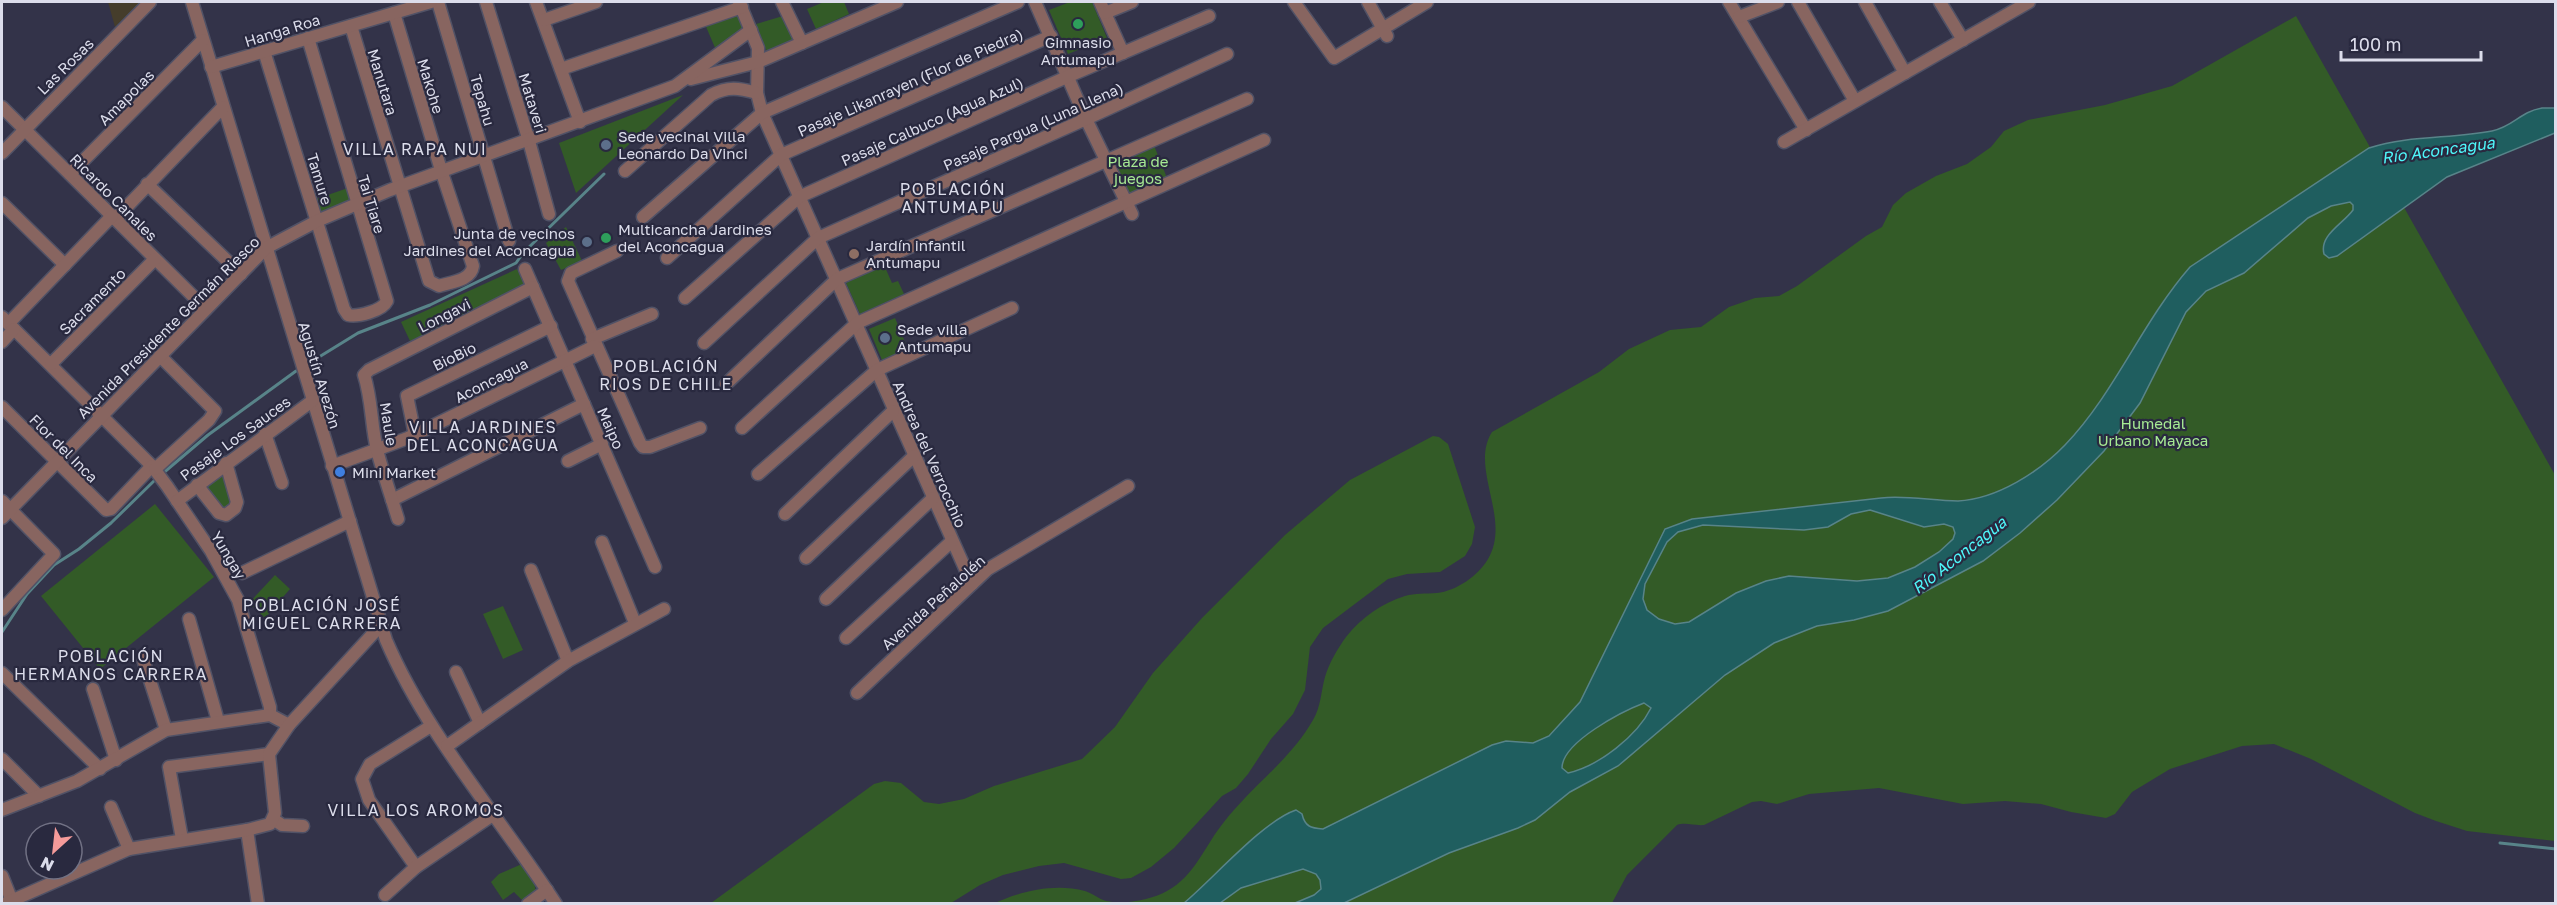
<svg xmlns="http://www.w3.org/2000/svg" width="2557" height="905" font-family="'Golos Text',sans-serif">
	<rect width="100%" height="100%" fill="#333349"/>
	<polygon fill="#453d2b" points="108,2 141,2 115,27"/>
	<g fill="#335b27">
		<polygon points="824,2 844,2 849,14 816,29 807,9"/>
		<polygon points="1070,2 1092,2 1107,38 1068,54 1049,10"/>
		<polygon points="737,11 744,29 716,50 704,22"/>
		<polygon points="783,16 795,43 769,57 756,24"/>
		<path d="M2296 16 2555 475V841L2467 831 2436 821 2415 813 2311 759 2274 744 2242 746 2170 769 2132 792 2115 814 2106 818 2071 812 2041 804 2005 801 1963 804 1879 788 1809 794 1777 804 1761 801 1752 802 1704 825C1694 826 1686 822 1677 825L1627 875 1612 903 993 904C1021 891 1054 883 1085 891 1092 893 1099 899 1106 901 1124 905 1151 900 1167 891 1195 876 1205 845 1224 822 1252 786 1290 760 1313 720 1321 707 1321 691 1325 677 1329 663 1338 648 1346 637 1361 618 1382 603 1405 596 1415 593 1426 594 1437 593 1456 591 1478 576 1488 559 1512 519 1469 468 1492 432L1599 372 1629 349 1670 330 1701 327 1729 307 1755 298 1779 296 1797 286 1866 236 1882 227 1893 205 1906 193 1936 176 1967 164 1991 147 2004 131 2028 120 2105 105 2172 86Z"/>
		<polygon points="683,95 576,193 559,143"/>
		<polygon points="1153,143 1167,178 1128,194 1111,161"/>
		<polygon points="348,188 353,200 320,215 316,199"/>
		<polygon points="566,227 582,261 561,270 546,243"/>
		<polygon points="884,265 892,283 898,281 904,294 860,314 846,283"/>
		<polygon points="517,269 526,288 410,341 401,322"/>
		<polygon points="895,318 908,349 882,360 869,329"/>
		<polygon points="1433,436 1439,437 1448,444 1475,527 1472,544 1465,556 1440,572 1407,574 1388,579 1323,628 1310,647 1305,690 1293,714 1271,739 1248,774 1236,788 1222,796 1174,848 1151,867 1131,878 1121,879 1064,863 1039,866 1003,875 980,885 951,903 711,903 874,784 885,781 901,783 924,802 939,804 964,799 994,786 1082,759 1115,727 1153,673 1202,618 1285,535 1350,480"/>
		<polygon points="224,470 235,504 224,513 202,487"/>
		<polygon points="155,504 214,577 100,669 41,596"/>
		<polygon points="275,575 290,589 265,618 249,603"/>
		<polygon points="503,606 523,650 503,659 483,614"/>
		<polygon points="522,864 534,882 536,892 524,902 514,892 503,900 491,882 499,874"/>
	</g>
	<path fill="#1f5e5f" stroke="#588489" stroke-width="1.5" fill-rule="evenodd" d="M2542 108H2555V133L2447 177 2337 256 2329 258 2324 254C2319 235 2343 224 2353 210V205L2350 202 2331 206 2308 218 2244 273 2206 291 2186 312 2140 403 2104 451 2057 500 2020 533 1983 561 1888 611 1854 620 1817 626 1774 643 1725 675 1618 766 1570 792 1535 820 1518 828 1449 853 1344 903H1295L1314 895 1321 889 1320 880 1316 874 1303 869 1241 888 1220 903H1184C1213 879 1263 821 1296 810L1302 814C1305 827 1311 828 1323 829L1492 745 1506 741 1533 743 1549 736 1580 702 1665 529 1692 519C1755 512 1818 505 1881 498 1906 495 1933 501 1958 501 1997 499 2039 472 2065 445 2115 393 2142 322 2190 267L2369 148C2409 135 2451 139 2492 131 2515 126 2519 112 2542 108ZM1870 510 1924 527 1944 524 1953 527 1955 533 1953 539 1939 552 1915 567 1888 578 1857 581 1789 576 1766 581 1736 593 1689 622 1675 624 1659 619 1647 610 1643 599 1645 584 1667 542 1678 532 1703 525 1804 530 1828 527 1851 514ZM1644 703 1651 708C1637 736 1599 766 1568 773L1562 768C1562 742 1623 711 1644 703Z"/>
	<g fill="none" stroke-linecap="round" stroke-linejoin="round">
		<g stroke="#588489" stroke-width="3">
			<polyline points="306,365 358,333 430,305 516,263 523,253 604,174"/>
			<polyline points="162,474 208,435 296,371"/>
			<polyline points="2,632 27,594 54,565 79,549 111,523 157,478"/>
			<polyline points="2500,843 2556,849"/>
		</g>
		<g stroke="#515266" stroke-width="15">
			<g id="minor">
				<path d="M192 2 386 640C427 736 499 816 556 904"/>
				<polyline points="438,2 509,241"/>
				<polyline points="486,2 529,141 549,214"/>
				<polyline points="536,2 580,122"/>
				<path d="M739 2 758 48 757 93 762 113C833 270 901 428 972 584"/>
				<polyline points="782,2 802,43"/>
				<polyline points="1035,2 1086,119 1132,214"/>
				<polyline points="1100,2 1123,53"/>
				<polyline points="1294,2 1334,58 1427,2"/>
				<polyline points="1368,2 1387,36"/>
				<polyline points="1729,2 1806,130"/>
				<polyline points="1798,2 1855,101"/>
				<polyline points="1865,2 1905,73"/>
				<polyline points="1940,2 1963,40"/>
				<polyline points="1105,13 1132,2"/>
				<polyline points="1739,17 1778,2"/>
				<polyline points="544,20 596,2"/>
				<path d="M351 26 429 281 439 286C451 282 471 281 473 266L441 170 394 13"/>
				<path d="M264 51 344 309 348 315C358 317 382 311 387 301L308 38"/>
				<polyline points="211,67 431,2"/>
				<polyline points="561,69 742,7"/>
				<polyline points="691,79 758,62 897,2"/>
				<polyline points="2,107 206,309"/>
				<polyline points="1784,142 2029,2"/>
				<polyline points="2,153 150,2"/>
				<path d="M625 171 711 95C728 86 739 88 757 93"/>
				<polyline points="70,174 203,40"/>
				<polyline points="147,184 241,274"/>
				<polyline points="2,203 65,265"/>
				<polyline points="643,217 762,113 1018,2"/>
				<polyline points="115,219 223,107"/>
				<polyline points="617,251 571,273 568,281 640,443 643,447 650,447 700,428"/>
				<polyline points="667,258 781,155 1051,36"/>
				<polyline points="525,269 655,567"/>
				<polyline points="685,298 799,197 1069,76 1209,16"/>
				<polyline points="2,317 152,466 167,486 211,551 238,600 270,707 270,715"/>
				<polyline points="8,324 112,216"/>
				<polyline points="592,339 652,314"/>
				<polyline points="2,342 14,329"/>
				<polyline points="704,343 818,238 1086,119 1227,54"/>
				<polyline points="51,364 155,259"/>
				<polyline points="726,384 837,279 1247,99"/>
				<polyline points="2,407 106,510 111,509 152,466"/>
				<polyline points="742,428 857,323 1264,140"/>
				<polyline points="265,434 282,483"/>
				<polyline points="415,435 407,396 551,326"/>
				<polyline points="568,461 602,444"/>
				<polyline points="332,466 408,438 595,346"/>
				<polyline points="155,469 209,420 215,411 160,356"/>
				<polyline points="758,474 877,370 1012,308"/>
				<polyline points="197,485 219,513 226,515 235,508 237,502 226,463"/>
				<polyline points="392,500 584,404"/>
				<polyline points="2,501 54,554 2,610"/>
				<polyline points="177,501 312,401"/>
				<polyline points="785,514 893,411"/>
				<polyline points="2,518 266,248 317,221 390,190 675,86 751,30"/>
				<path d="M398 519C391 496 383 473 377 450 371 425 372 399 364 375L369 370 533 287"/>
				<polyline points="602,542 635,623"/>
				<polyline points="806,558 914,456"/>
				<polyline points="531,570 568,661"/>
				<polyline points="242,573 350,521"/>
				<polyline points="826,599 933,498"/>
				<polyline points="189,619 218,721"/>
				<polyline points="846,638 952,541"/>
				<polyline points="143,659 166,730"/>
				<polyline points="456,672 480,723"/>
				<polyline points="2,673 100,769"/>
				<polyline points="93,689 116,760"/>
				<polyline points="857,693 988,569 1128,486"/>
				<polyline points="447,746 568,661 664,609"/>
				<polyline points="2,759 39,796"/>
				<polyline points="111,807 129,849"/>
				<polyline points="2,810 77,781 166,730 270,715 289,725"/>
				<polyline points="273,819 282,825 303,826"/>
				<polyline points="247,830 258,904"/>
				<polyline points="182,839 169,767 269,754"/>
				<polyline points="416,867 369,800 362,779 370,764 431,726"/>
				<polyline points="2,876 12,901"/>
				<polyline points="385,895 416,867 494,814"/>
				<polyline points="4,904 129,849 247,830 270,824 275,813 269,754 289,725 381,625"/>
				<polyline points="528,904 547,890"/>
			</g>
		</g>
		<use href="#minor" stroke="#886560" stroke-width="12"/>
	</g>
	<g fill="#2e9e5b" stroke="#29293f" stroke-width="2">
		<circle cx="1078" cy="24" r="6"/>
		<circle cx="606" cy="238" r="6"/>
	</g>
	<g fill="#5c6f8a" stroke="#29293f" stroke-width="2">
		<circle cx="606" cy="145" r="6"/>
		<circle cx="587" cy="242" r="6"/>
		<circle cx="885" cy="338" r="6"/>
	</g>
	<circle fill="#8d6e63" stroke="#29293f" stroke-width="2" cx="854" cy="254" r="6"/>
	<circle fill="#3f7fe0" stroke="#29293f" stroke-width="2" cx="340" cy="472" r="6"/>
	<g text-anchor="middle" dominant-baseline="central" stroke-width="4.5" stroke-linejoin="round" paint-order="stroke">
		<g font-size="15" fill="#dcddeb" stroke="#29293f">
			<text transform="translate(282 30) rotate(-17)">Hanga Roa</text>
			<text transform="translate(65 66) rotate(-45)">Las Rosas</text>
			<text transform="translate(383 82) rotate(73)">Manutara</text>
			<text transform="translate(910 82) rotate(-24)">Pasaje Likanrayen (Flor de Piedra)</text>
			<text transform="translate(431 86) rotate(73)">Makohe</text>
			<text transform="translate(126 97) rotate(-45)">Amapolas</text>
			<text transform="translate(483 100) rotate(74)">Tepahu</text>
			<text transform="translate(533 103) rotate(73)">Mataveri</text>
			<text transform="translate(932 121) rotate(-24)">Pasaje Calbuco (Agua Azul)</text>
			<text transform="translate(1033 126) rotate(-24)">Pasaje Pargua (Luna Llena)</text>
			<text transform="translate(320 179) rotate(73)">Tamure</text>
			<text transform="translate(114 197) rotate(45)">Ricardo Canales</text>
			<text transform="translate(372 204) rotate(73)">Tai Tiare</text>
			<text transform="translate(92 301) rotate(-45)">Sacramento</text>
			<text transform="translate(444 315) rotate(-27)">Longavi</text>
			<text transform="translate(168 327) rotate(-45)">Avenida Presidente Germán Riesco</text>
			<text transform="translate(454 356) rotate(-26)">BioBio</text>
			<text transform="translate(320 375) rotate(73)">Agustín Avezón</text>
			<text transform="translate(491 380) rotate(-27)">Aconcagua</text>
			<text transform="translate(389 424) rotate(81)">Maule</text>
			<text transform="translate(611 428) rotate(66)">Maipo</text>
			<text transform="translate(235 438) rotate(-36)">Pasaje Los Sauces</text>
			<text transform="translate(64 448) rotate(45)">Flor del Inca</text>
			<text transform="translate(930 454) rotate(66)">Andrea del Verrocchio</text>
			<text transform="translate(229 555) rotate(59)">Yungay</text>
			<text transform="translate(933 602) rotate(-42)">Avenida Peñalolén</text>
		</g>
		<g font-size="15" fill="#dcddeb" stroke="#29293f" text-anchor="start">
			<text x="1078" y="42" text-anchor="middle">Gimnasio<tspan x="1078" dy="17">Antumapu</tspan></text>
			<text x="618" y="136">Sede vecinal Villa<tspan x="618" dy="17">Leonardo Da Vinci</tspan></text>
			<text x="618" y="229">Multicancha Jardines<tspan x="618" dy="17">del Aconcagua</tspan></text>
			<text x="575" y="233" text-anchor="end">Junta de vecinos<tspan x="575" dy="17">Jardines del Aconcagua</tspan></text>
			<text x="866" y="245">Jardín infantil<tspan x="866" dy="17">Antumapu</tspan></text>
			<text x="897" y="329">Sede villa<tspan x="897" dy="17">Antumapu</tspan></text>
			<text x="352" y="472">Mini Market</text>
		</g>
		<g font-size="15" fill="#a6ea93" stroke="#29293f">
			<text x="1138" y="161">Plaza de<tspan x="1138" dy="17">juegos</tspan></text>
			<text x="2153" y="423">Humedal<tspan x="2153" dy="17">Urbano Mayaca</tspan></text>
		</g>
		<g font-size="16" letter-spacing="1.5" fill="#dcddeb" stroke="#29293f">
			<text x="415" y="149">VILLA RAPA NUI</text>
			<text x="953" y="189">POBLACIÓN<tspan x="953" dy="18">ANTUMAPU</tspan></text>
			<text x="666" y="366">POBLACIÓN<tspan x="666" dy="18">RIOS DE CHILE</tspan></text>
			<text x="483" y="427">VILLA JARDINES<tspan x="483" dy="18">DEL ACONCAGUA</tspan></text>
			<text x="322" y="605">POBLACIÓN JOSÉ<tspan x="322" dy="18">MIGUEL CARRERA</tspan></text>
			<text x="111" y="656">POBLACIÓN<tspan x="111" dy="18">HERMANOS CARRERA</tspan></text>
			<text x="416" y="810">VILLA LOS AROMOS</text>
		</g>
		<g font-size="16" font-style="italic" fill="#4ef7fa" stroke="#29293f">
			<text transform="translate(2438 150) rotate(-8)">Río Aconcagua</text>
			<text transform="translate(1959 555) rotate(-38)">Río Aconcagua</text>
		</g>
	</g>
	<rect width="2557" height="905" fill="none" stroke="#dcddeb" stroke-width="6"/>
	<g transform="translate(54 851) rotate(207)"><circle r="28" fill="#29293f" stroke="#717184" stroke-width="1.5"/>
	<path d="M0-4.5L10 22L0 15L-10 22Z" fill="#f59b9a"/>
	<text y="-9" font-size="16" font-weight="bold" text-anchor="middle" fill="#dcddeb">N</text>
	</g>
	<path d="M2341 51v9h140v-9" fill="none" stroke="#dcddeb" stroke-width="3"/>
	<text x="2350" y="51" font-size="18" fill="#dcddeb" stroke="#29293f" stroke-width="4.5" paint-order="stroke">100 m</text>
</svg>
